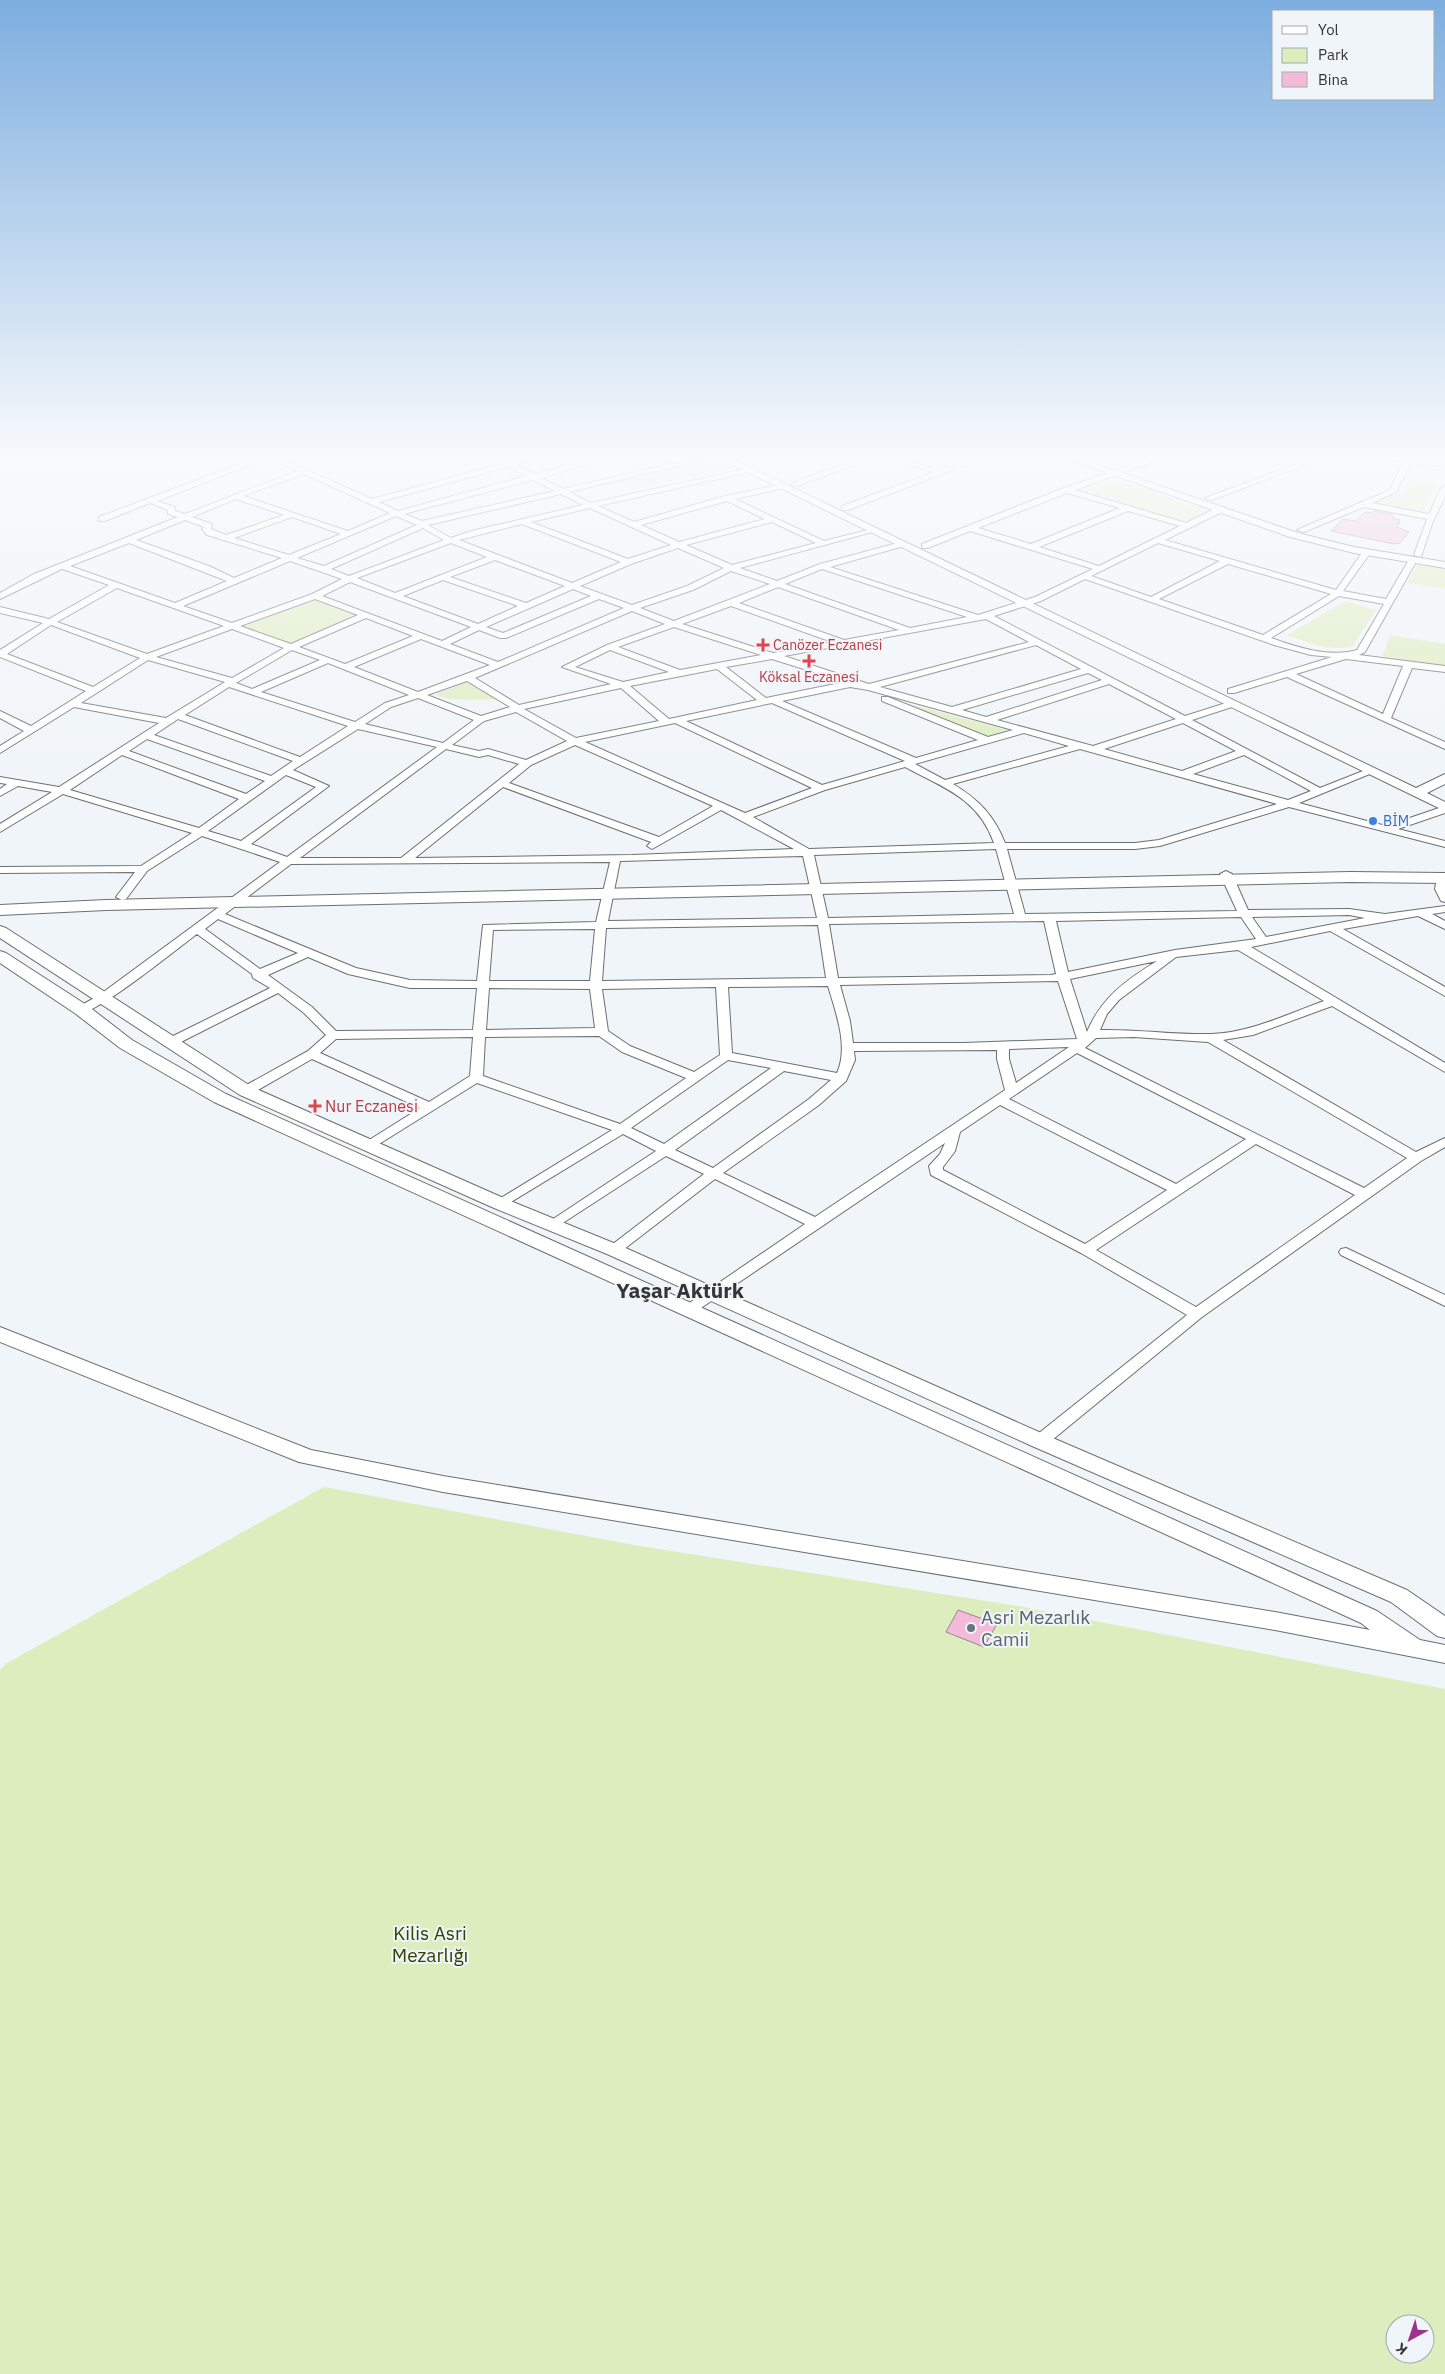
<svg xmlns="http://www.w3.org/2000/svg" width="1445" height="2374" font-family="'IBM Plex Sans',sans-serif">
	<rect width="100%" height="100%" fill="#f0f5f9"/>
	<g fill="#ddedbe" fill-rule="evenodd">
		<polygon points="712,459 731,468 634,490 613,480"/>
		<polygon points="1407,479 1438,483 1424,511 1375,502 1401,492"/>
		<polygon points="1105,481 1129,483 1206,511 1188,520 1180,521 1080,490"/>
		<polygon points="1418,565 1445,569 1445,589 1407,583"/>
		<polygon points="312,597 357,614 286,647 233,629"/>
		<path d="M1345 601 1376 610 1352 647C1326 651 1310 643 1287 635Z"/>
		<polygon points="1390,635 1445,644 1445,666 1382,656"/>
		<path d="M468 682 502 699C489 699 445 703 436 694Z"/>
		<polygon points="906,703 1014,732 991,739"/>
		<path d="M324 1487 640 1546 1018 1606 1445 1689V2374H0V1670L7 1663ZM1395 2324H1425V2354H1395Z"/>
	</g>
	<g fill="#f4bada" stroke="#908a8d">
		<polygon points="1374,511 1394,515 1392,518 1400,520 1397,527 1409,532 1400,543 1394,544 1331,531 1343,519 1356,521 1365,512 1372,513"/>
		<polygon points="958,1610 997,1624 984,1647 946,1632"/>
	</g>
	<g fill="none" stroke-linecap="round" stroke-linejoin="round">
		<g stroke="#6b6f73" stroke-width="2">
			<g id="street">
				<path d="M261 456H275L372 499 530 456H542L515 465 535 474 605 456H617L541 478 563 489 662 466 644 456C655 456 661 463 671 464 682 465 703 456 718 456L569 492 591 503 749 468V472L598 506 634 522 725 496 783 484V488L735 499 824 541 872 529 876 531 740 568 777 581 820 564 901 542H904V546L830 567 978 615 1035 597 1093 569 970 531 928 548H922V544L1064 488 1157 456H1168L1075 490 1186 523 1218 507H1224V511L1165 540 1336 590 1364 550H1370L1371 552 1343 591 1386 599 1410 558H1416L1417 560 1365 652 1359 655 1445 666V672L1412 668 1391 718 1445 742V749L1287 677 1234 693H1228V689L1332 657 1311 655 1274 645 1085 579 1041 601 994 616 1185 716 1229 702H1235V706L1192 720 1320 788 1368 769 1372 768 1377 771 1299 803 1386 826 1445 806V813L1398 829 1445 841V847L1289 807 1160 846 1135 849H1007L1025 914 1237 911 1220 874 1226 871 1232 874 1248 910 1349 909 1385 914 1445 906V912L1432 914 1445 921V929L1418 916 1343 929 1445 987V996L1330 931 1251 947 1445 1063V1072L1332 1006 1253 1035 1223 1040 1416 1152 1445 1138V1147L1421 1161 1202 1317 1046 1445H1034L1032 1441 1034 1437 1187 1315 1081 1253 931 1175 929 1166 940 1154 945 1143 695 1312 690 1314 683 1309 685 1306 805 1224 715 1179 619 1253H609L607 1250 609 1247 704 1174 666 1156 555 1228 548 1224 550 1221 656 1151 623 1134 501 1208 494 1204 496 1201 612 1130 477 1083 371 1149 364 1145 366 1142 420 1108 312 1059 251 1094H241L240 1091 241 1088 308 1051 326 1035 304 1013 278 993 173 1046H165L163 1043 165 1040 270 988 253 978 252 974 197 934C179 947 94 1017 78 1013L76 1010 78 1007 98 996 280 862 202 836 147 871 126 899 122 900 116 897 135 872 0 873V867L141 866 192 833 63 794 0 832V824L52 792 18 786 0 796V789L7 784 0 783V777L59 787 159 723 74 707 0 753V746L24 731 0 718V711L31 726 86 691 0 657V650L43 623 0 613V607L49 619 109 585 62 569 0 599V593L34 574 178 517 168 514V510L150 503 105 521H99V517ZM268 458 297 471 185 514 175 511V507L157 501ZM508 467 527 476 398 511 379 502ZM304 474 390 513 348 531 243 496ZM533 480 555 491 422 521 404 514ZM1067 493 1120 508 1031 544 978 528ZM561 494 583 505 471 531 451 538 428 525ZM236 499 284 515 226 535 211 529 212 524 192 517ZM727 501 765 519 679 542 641 525ZM590 508 671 545 628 559 531 522ZM1128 511 1180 526 1099 566 1039 547ZM396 516 417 525 324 566 297 558ZM292 517 341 534 289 555 234 538ZM185 520 204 527 202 529 207 535 282 558 234 578 209 566 136 540ZM772 522 816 543 732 565 686 545ZM522 524 621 562 572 583 459 540ZM423 528 444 540 349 576 331 569ZM129 543 227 581 175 603 70 566ZM451 543 487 557 395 593 357 578ZM1158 543 1220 561 1151 597 1091 576ZM678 548 724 568 687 586 632 605 580 586 631 564ZM495 560 565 586 526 603 450 577ZM290 561 342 579 312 594 232 623 183 606ZM1228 564 1331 594 1263 635 1159 599ZM822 569 967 617 910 628 785 584ZM731 571 770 584 674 621 640 608 693 590ZM443 580 518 606 478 624 403 596ZM350 582 471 627 442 641 322 596ZM778 587 899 630 844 640 739 603ZM117 588 224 626 147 654 57 622ZM573 589 591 596 503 633 486 627ZM1339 596 1384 604 1357 650C1330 658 1296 647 1271 638ZM315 599 358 615 291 644 240 626ZM599 599 624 608 498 662 450 644 479 630 500 638H506ZM731 606 832 642 773 653 682 624ZM632 611 665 624 607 645 562 667 611 684 519 705 475 678ZM366 618 413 636 345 664 299 647ZM986 619 1029 642 869 684 784 656ZM51 625 140 658 93 687 7 654ZM674 627 761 655 680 670 618 647ZM232 629 284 648 232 678 156 657ZM421 639 490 665 418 692 354 667ZM1036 645 1081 669 952 707 880 687ZM292 650 320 660 252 689 236 683ZM610 650 669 672 623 682 575 667ZM772 659 845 682 766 698 726 667ZM1346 659 1403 666 1383 714 1296 674ZM148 660 225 682 166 718 81 703ZM328 663 409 695 385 703 355 722 261 692ZM717 669 757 700 669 719 630 686ZM1088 673 1102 680 986 717 962 710ZM467 681 510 707 481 716 427 695ZM1109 684 1176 719 1093 746 997 720ZM229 687 348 726 300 757 185 715ZM850 687 868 690 1013 730 988 737 888 697H882V701L978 740 916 758 782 701ZM621 688 659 721 576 738 524 709ZM418 698 474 720 443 743 365 724 391 707ZM772 703 905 761 822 785 686 721ZM516 712 567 741 526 760 488 749 479 751 452 745 484 721ZM178 719 293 761 271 776 154 735ZM675 723 812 788 745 813 585 742ZM1183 723 1236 751 1182 771 1104 749ZM358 729 437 747 287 857 251 844 329 786 293 770ZM1024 733 1069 746 945 780 915 764ZM147 739 265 781 246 794 129 751ZM575 745 713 806 659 837 509 783 531 765ZM446 749 479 757 488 755 519 764 401 858H300ZM1080 749 1277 804 1159 840 1135 843H1005C994 815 978 799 953 784ZM122 755 239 799 199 828 70 790ZM1244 755 1311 791 1288 800 1193 774ZM905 767C944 788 978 798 994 843L809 849 753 817 825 790ZM286 775 316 787 241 841 208 831ZM503 787 651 842 647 846 652 849 721 810 794 849 632 855 415 858ZM996 849 1014 914 828 918 814 855ZM803 856 817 918 608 921 620 861ZM610 862 596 922 483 925 477 981 410 980 356 968 225 914 291 864ZM1349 915 1365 918 1266 937 1252 917ZM1241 917 1256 939 1175 950 1068 972 1056 921ZM218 919 298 953 260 969 205 929ZM1044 921 1056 974 1051 975 838 978 829 924ZM818 925 826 978 602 981 606 928ZM595 929 590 981H489L493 930ZM1238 950 1324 1001C1288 1014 1249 1033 1211 1034 1174 1035 1137 1029 1100 1030L1107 1014 1119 1000 1176 957ZM308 957 348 974 410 988H477L473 1030 336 1031 312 1007 268 975ZM1157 961C1126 980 1101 998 1087 1032L1070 979ZM1058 981 1077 1039 964 1043H853L850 1021 840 985ZM828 986C836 1013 849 1047 837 1073L732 1053 728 987ZM716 987 720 1055 694 1072 630 1046 608 1031 602 989ZM489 988 590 989 595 1028 486 1030ZM599 1036 622 1052 686 1078 620 1124 483 1076 485 1037ZM473 1037 470 1076 429 1102 320 1053 336 1039ZM1134 1037 1208 1042 1407 1158 1364 1188 1085 1048 1096 1038ZM1069 1047 1016 1083 1009 1059V1049ZM997 1050V1059L1005 1090 815 1217 723 1173 819 1105 846 1081 855 1060 854 1051ZM1077 1053 1246 1139 1176 1184 1009 1099ZM728 1060 771 1068 664 1144 631 1128ZM784 1071 831 1080 809 1099 713 1168 675 1150ZM1000 1105 1167 1190 1085 1244 943 1170V1167L955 1151 960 1132ZM1256 1144 1355 1195 1196 1307 1096 1250Z"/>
				<polygon points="735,456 746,456 738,459"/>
				<polygon points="867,456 878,456 797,486 790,484"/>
				<path d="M883 456C903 455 921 468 940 469 955 470 971 455 989 456L848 510H842V506L934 472Z"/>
				<polygon points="1318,456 1328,456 1212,500 1205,498"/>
				<polygon points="1375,456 1394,456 1445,463 1445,467 1411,463 1396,492 1372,503 1429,514 1441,488 1445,486 1445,496 1432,524 1421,557 1414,555 1427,519 1364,507 1304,532 1297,530 1385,492 1390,489 1404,462"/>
				<polygon points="1443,875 1445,875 1445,902 1441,901 1435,889 1437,878"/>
				<polygon points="1346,1248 1445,1295 1445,1306 1341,1255 1339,1252 1341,1249"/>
			</g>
		</g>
		<g stroke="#6b6f73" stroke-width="2">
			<g id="secondary">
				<polygon points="714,456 727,456 1416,788 1445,774 1445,784 1427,793 1445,802 1445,811"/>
				<polygon points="1059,456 1073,456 1298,533 1354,547 1445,562 1445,568 1354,553 1290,537"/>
				<polygon points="1350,872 1445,873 1445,883 1350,882 106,910 0,915 0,905 106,900"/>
				<polygon points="0,926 6,928 252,1087 508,1200 621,1246 1048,1436 1407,1590 1445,1616 1445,1638 1437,1636 1391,1602 1032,1446 607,1254 494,1208 240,1095 0,938"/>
				<polygon points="0,951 6,953 88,1006 132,1040 226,1094 1377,1611 1420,1640 1445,1645 1445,1663 1275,1630 443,1492 299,1462 0,1342 0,1327 311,1450 443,1476 1275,1612 1370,1630 1361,1623 214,1102 120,1048 76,1014 0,963"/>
			</g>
		</g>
		<use href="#street" fill="#fff" fill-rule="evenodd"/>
		<use href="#secondary" fill="#fff" fill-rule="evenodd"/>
	</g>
	<linearGradient id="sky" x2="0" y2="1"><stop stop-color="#7daedf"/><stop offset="0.58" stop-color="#f8fafc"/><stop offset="1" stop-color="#f8fafc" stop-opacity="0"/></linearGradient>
	<rect width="1445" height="788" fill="url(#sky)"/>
	<g fill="#e0444e" stroke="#f0f5f9" stroke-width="2">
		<path d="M760.5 637.5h5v5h5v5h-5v5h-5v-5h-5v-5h5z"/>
		<path d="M806.5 653.5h5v5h5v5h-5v5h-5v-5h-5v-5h5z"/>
		<path d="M312.5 1098.5h5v5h5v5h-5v5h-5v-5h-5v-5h5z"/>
	</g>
	<circle fill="#3f7fe0" stroke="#f0f5f9" stroke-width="2" cx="1373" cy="821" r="5"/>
	<circle fill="#6b7280" stroke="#f0f5f9" stroke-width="2" cx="971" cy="1628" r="5"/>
	<g text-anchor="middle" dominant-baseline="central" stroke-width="4" stroke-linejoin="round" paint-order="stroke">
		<g font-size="14" fill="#be3a42" stroke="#f0f5f9" text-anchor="start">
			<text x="773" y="645">Canözer Eczanesi</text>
			<text x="809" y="677" text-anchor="middle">Köksal Eczanesi</text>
		</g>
		<g font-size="14" fill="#366cbe" stroke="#f0f5f9" text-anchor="start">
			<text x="1383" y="821">BİM</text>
		</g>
		<g font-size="16" fill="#be3a42" stroke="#f0f5f9" text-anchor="start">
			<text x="325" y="1106">Nur Eczanesi</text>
		</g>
		<g font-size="19" fill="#5b616d" stroke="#f0f5f9" text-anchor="start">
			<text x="981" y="1617">Asri Mezarlık<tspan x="981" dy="22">Camii</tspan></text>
		</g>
		<g font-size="19" fill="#324201" stroke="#f0f5f9">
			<text x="430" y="1933">Kilis Asri<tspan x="430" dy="22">Mezarlığı</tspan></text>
		</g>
		<g font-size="21" font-weight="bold" fill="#343537" stroke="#f0f5f9">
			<text x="680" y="1290">Yaşar Aktürk</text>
		</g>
	</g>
	<rect x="1272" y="10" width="162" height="90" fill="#f0f5f9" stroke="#a5a8ab"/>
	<rect x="1282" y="26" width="25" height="8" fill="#ffffff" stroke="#a5a8ab"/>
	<text x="1318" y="35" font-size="15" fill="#343537">Yol</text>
	<rect x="1282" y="48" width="25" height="15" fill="#ddedbe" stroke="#a5a8ab"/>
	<text x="1318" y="60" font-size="15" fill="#343537">Park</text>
	<rect x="1282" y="72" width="25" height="15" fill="#f4bada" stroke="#a5a8ab"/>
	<text x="1318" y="85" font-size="15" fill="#343537">Bina</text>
	<g transform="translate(1410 2339) rotate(220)"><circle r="24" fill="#f0f5f9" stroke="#a5a8ab"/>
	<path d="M0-4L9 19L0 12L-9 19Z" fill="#a0308e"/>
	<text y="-8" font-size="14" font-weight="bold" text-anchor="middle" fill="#343537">K</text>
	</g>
</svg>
